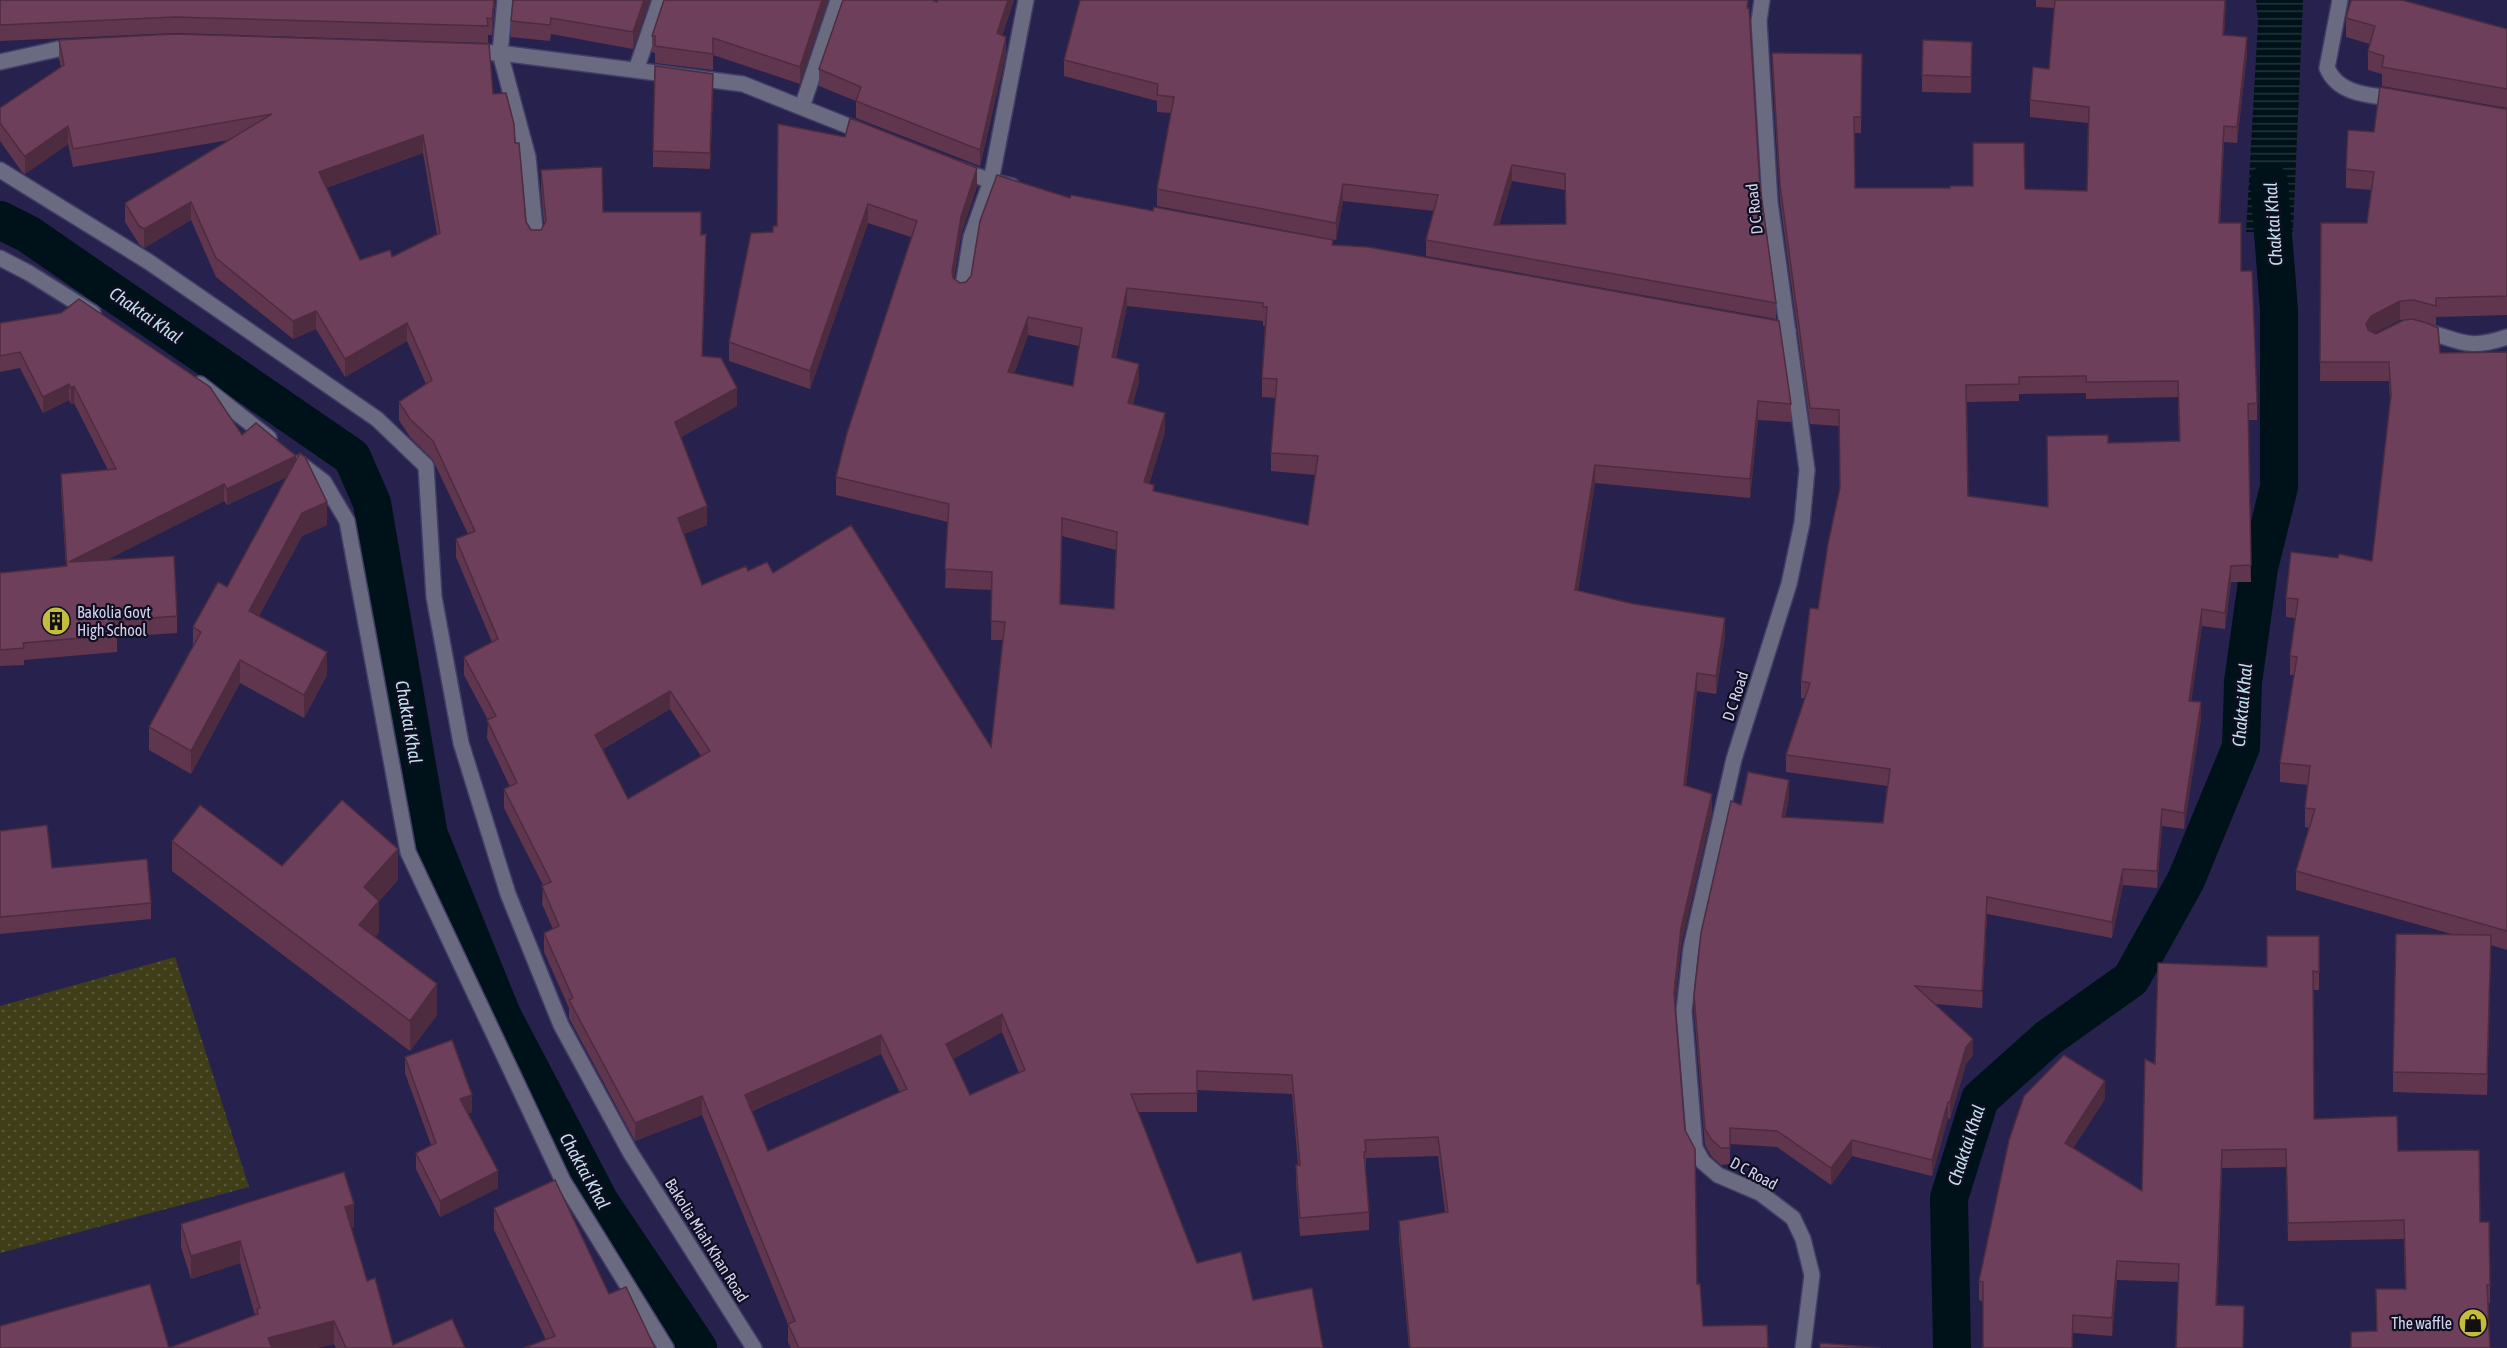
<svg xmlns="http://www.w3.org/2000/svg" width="2507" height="1348" font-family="'Asap Condensed',sans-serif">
	<defs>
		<pattern id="grass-dots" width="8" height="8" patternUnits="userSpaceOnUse" patternTransform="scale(1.5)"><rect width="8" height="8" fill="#403e19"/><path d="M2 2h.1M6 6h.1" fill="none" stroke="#5b593b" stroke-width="1.8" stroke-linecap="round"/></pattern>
		<pattern id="water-rules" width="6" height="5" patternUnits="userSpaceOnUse" patternTransform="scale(1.5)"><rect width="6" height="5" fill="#001219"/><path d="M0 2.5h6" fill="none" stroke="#24343b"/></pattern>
	</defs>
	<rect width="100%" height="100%" fill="#26224d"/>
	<polygon fill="url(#grass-dots)" points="175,957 249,1187 0,1253 0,1006"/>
	<polygon fill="url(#water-rules)" points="2256,0 2303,0 2293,232 2246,232 2258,22"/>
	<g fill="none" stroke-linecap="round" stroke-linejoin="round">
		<g stroke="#001219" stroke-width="38">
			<polyline points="0,220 28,234 352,457 372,503 429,835 502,1015 600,1202 698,1348"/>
			<polyline points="1952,1348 1949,1198 1980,1099 2048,1038 2131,979 2186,880 2241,747 2243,682 2259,568 2279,487 2279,310 2269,182"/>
		</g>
		<g stroke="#423e67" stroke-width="18">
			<g id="minor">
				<polyline points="505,0 500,53 528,157 536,240"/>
				<polyline points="1762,0 1759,21 1770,202 1807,470 1802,523 1789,584 1734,759 1691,948 1684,1011 1695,1148 1703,1162 1718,1175 1760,1193 1793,1218 1803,1239 1812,1275 1803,1348"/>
				<path d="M2340 0 2327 68C2339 96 2372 95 2398 99"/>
				<polyline points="469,52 500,53 743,84 866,133"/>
				<polyline points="0,62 58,49 79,48"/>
				<polyline points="636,70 660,0"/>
				<polyline points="802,107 838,0"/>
				<polyline points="958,169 991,181 1012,186"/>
				<polyline points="0,170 149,262 377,419 426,466 434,597 461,743 508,894 561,1025 630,1152 754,1348"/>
				<polyline points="0,258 29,273 93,313"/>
				<polyline points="962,292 971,237 991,181 1026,0"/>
				<polyline points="1761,326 1788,331"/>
				<path d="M2421 330C2461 340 2465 351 2507 337"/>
				<polyline points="200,384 269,438"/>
				<polyline points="299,463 324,482 347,521 408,852 563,1181 666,1348"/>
			</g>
		</g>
		<use href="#minor" stroke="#6a6a80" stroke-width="15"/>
	</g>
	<g fill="#5f364d" fill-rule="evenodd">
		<polygon points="0,0 495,0 492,35 488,35 488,43 175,33 0,41"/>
		<polygon points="513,0 650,0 633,49 551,34 550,41 511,37 511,21"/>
		<polygon points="828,0 800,84 713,55 713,70 655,63 655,53 652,52 652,36"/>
		<polygon points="938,0 1014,0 1002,36 1006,54 980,166 856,118 856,101 819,86 819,69 937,2"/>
		<path d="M2036 0H2226L2224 35 2247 54 2237 143 2224 142 2220 223 2241 271 2257 403V420H2248L2251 582H2231L2225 629 2202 626 2191 701 2201 719 2184 829 2162 826 2157 888 2123 885 2112 938 1987 914 1982 1008 1935 1004 1973 1055 1966 1064 1950 1119 1948 1118 1932 1176 1852 1156 1831 1185 1777 1147 1730 1144V1164L1721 1165 1711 1156 1705 1145 1694 1011V995L1741 805 1789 797 1785 818 1883 823 1887 786 1786 772V755L1805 698H1801V681L1818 609 1840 489 1839 426 1810 424 1780 201 1772 69V53L1862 54 1861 133H1854L1855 188 2025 189 2087 191 2088 123 2030 117V100L2049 69 2054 8 2036 7ZM2086 393V399L2178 397 2179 441 2108 443 2048 507 1968 496 1967 402 2019 401V394Z"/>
		<path d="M1749 8 1760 187 1776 303V319L1426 256V240L1434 211 1343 201 1336 240 1157 206V189L1171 113 1157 112V101L1064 76V60ZM1512 181 1565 190 1566 224 1499 225Z"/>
		<polygon points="2346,18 2507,29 2507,315 2436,317 2436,325 2413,319 2400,320 2374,333 2440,353 2507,352 2507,950 2491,945 2487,1095 2393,1092 2393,1072 2455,935 2296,890 2296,871 2309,828 2305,827 2305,808 2308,785 2280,782 2280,763 2294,675 2290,675 2290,656 2295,618 2286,617 2286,598 2372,561 2390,400 2389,381 2320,381 2321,223 2367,223 2372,190 2346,188 2346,169 2374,132 2507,108 2382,86 2382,74 2368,70 2368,51 2370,44 2346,37"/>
		<path d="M59 40 493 94 515 143 526 222 531 230H541L544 224 541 188V170L603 212 701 235 706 253 702 356 737 406 681 437 707 525 684 534 702 585 748 571 773 573 991 747 1003 640H991L992 590 945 588 948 522 836 495V477L911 237 868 223 810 389 729 361V342L773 232 777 226 778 124 977 186 961 235 954 278 960 283 966 282 1070 198 1153 211 1333 245 1791 404V422L1758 420 1750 498 1595 483 1578 591 1725 636 1716 694 1697 691 1686 786 1712 812 1681 946 1675 1004 1697 1284 1409 1348 1399 1239V1221L1445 1212 1438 1156 1366 1158V1171H1365L1369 1212V1230L1300 1236 1296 1183V1165H1298L1292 1094 1197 1090V1112H1138L1197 1263 1253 1300 1323 1348H791L788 1342V1324L702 1115 635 1141 569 1018V1008L544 952V933L553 929 542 904 543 885 504 808V789L510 787 487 738 488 720 464 675V657L492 642 456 557V539L468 534 433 460 410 437 399 420V402L426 384 407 341 345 377 316 329 293 339 216 277 191 220 144 248 139 244 125 222V203L229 140 73 167 68 144 25 174 22 172 0 141V108L61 67 59 59ZM423 153 437 234 392 257 360 260 326 188ZM1127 306 1263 321V326H1265L1262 378V397L1276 398 1271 453V471L1316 475 1308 525 1154 491 1149 484 1165 432 1133 404 1139 382 1116 358ZM1028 335 1079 346 1073 386 1014 374ZM1062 536 1116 550 1114 609 1060 604ZM670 709 701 756 628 799 603 749ZM1002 1032 1019 1073 970 1095 953 1059ZM881 1054 900 1093 768 1151 752 1111Z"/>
		<polygon points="1972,58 1971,93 1922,92 1922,75"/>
		<polygon points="713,90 710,169 653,167 653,151"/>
		<polygon points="0,323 242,435 296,459 327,525 302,536 259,616 327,675 304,718 240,683 191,774 149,750 149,727 193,645 193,627 227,587 287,477 227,505 224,501 106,560 177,616 177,633 117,637 117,652 24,660 24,665 0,666 0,573 66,566 61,490 61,474 108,470 74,403 71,404 69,400 43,413 20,368 0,372"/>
		<polygon points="0,831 52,868 151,903 151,919 0,934"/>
		<polygon points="172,841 282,866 398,880 379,901 379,932 375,937 437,1015 410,1051 172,871"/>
		<polygon points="2319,936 2319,990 2313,990 2314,1119 2398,1151 2480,1222 2490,1285 2490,1303 2376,1331 2376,1289 2405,1289 2404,1239 2288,1241 2286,1167 2222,1168 2217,1305 2244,1324 2178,1282 2117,1280 2112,1336 2073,1333 1979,1300 1979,1281 2105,1099 2073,1148 2142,1191 2155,1064 2267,967"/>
		<polygon points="405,1057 472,1112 468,1113 498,1188 440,1217 416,1169 416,1153 431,1145 405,1073"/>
		<polygon points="494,1208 609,1294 655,1348 546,1340 494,1230"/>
		<polygon points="181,1224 354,1227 351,1228 367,1281 393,1345 465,1348 336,1348 334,1344 317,1348 169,1348 255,1315 240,1263 191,1279 181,1247"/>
	</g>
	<g fill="#4d2c3f">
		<polygon points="494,0 495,0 492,35 492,19"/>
		<polygon points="644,0 650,0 633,49 633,32"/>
		<polygon points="822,0 828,0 800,84 800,67"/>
		<polygon points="1008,0 1014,0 997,50 997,33"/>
		<polygon points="2225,0 2226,0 2223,52 2223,35"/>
		<polygon points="1006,37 1006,54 980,166 980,150"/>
		<polygon points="2247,37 2247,54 2237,143 2237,127"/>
		<polygon points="713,74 713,90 710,169 710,153"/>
		<polygon points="68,126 68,144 25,174 25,156"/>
		<polygon points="2224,126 2224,142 2219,239 2219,223"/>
		<polygon points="423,135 423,153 319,190 319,172"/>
		<polygon points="1512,165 1512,181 1494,241 1494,225"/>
		<polygon points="977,168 977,186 961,235 952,290 952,272 961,217"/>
		<polygon points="1343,184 1343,201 1336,240 1336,223"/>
		<polygon points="191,202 191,220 144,248 144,229"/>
		<polygon points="868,204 868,223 810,389 810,371"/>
		<polygon points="706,234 706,253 702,374 702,356"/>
		<polygon points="1127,288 1127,306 1112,375 1112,357"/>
		<polygon points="2400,301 2400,320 2371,335 2366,343 2366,324 2371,316"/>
		<polygon points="316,311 316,329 293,339 293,321"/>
		<polygon points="1028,317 1028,335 1008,391 1008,372"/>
		<polygon points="407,323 407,341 345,377 345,359"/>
		<polygon points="1139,364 1139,382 1128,421 1128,403"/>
		<polygon points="69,384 69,400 43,413 43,397"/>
		<polygon points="74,386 74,403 71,404 71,388"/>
		<polygon points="737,388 737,406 675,440 675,422"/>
		<polygon points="1758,401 1758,420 1750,498 1750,479"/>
		<polygon points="1165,413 1165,432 1144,501 1144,482"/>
		<polygon points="296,456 296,473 227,505 227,489"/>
		<polygon points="1595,465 1595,483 1575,608 1575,590"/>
		<polygon points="224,484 224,501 69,579 69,562"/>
		<polygon points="327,502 327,525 302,536 249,634 249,611 302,513"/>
		<polygon points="707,506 707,525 678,536 678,518"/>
		<polygon points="2231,566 2231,582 2225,629 2225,613"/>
		<polygon points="2202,609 2202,626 2189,717 2189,701"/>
		<polygon points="1725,618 1725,636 1716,694 1716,676"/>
		<polygon points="327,652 327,675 304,718 304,695"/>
		<polygon points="240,660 240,683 191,774 191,751"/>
		<polygon points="1697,673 1697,691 1684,803 1684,785"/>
		<polygon points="670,691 670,709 595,753 595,735"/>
		<polygon points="2201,702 2201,719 2184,829 2184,813"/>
		<polygon points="1789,780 1789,797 1782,834 1782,817"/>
		<polygon points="1712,794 1712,812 1681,946 1674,1012 1674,993 1681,928"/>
		<polygon points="2162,809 2162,826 2157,888 2157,871"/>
		<polygon points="398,849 398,880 364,918 364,887"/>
		<polygon points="2123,869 2123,885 2112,938 2112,922"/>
		<polygon points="1987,897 1987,914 1982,1008 1982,991"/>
		<polygon points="379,901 379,932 359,955 359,925"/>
		<polygon points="2491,935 2491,955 2487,1095 2487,1074"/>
		<polygon points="437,984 437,1015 410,1051 410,1021"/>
		<polygon points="1002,1014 1002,1032 946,1063 946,1044"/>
		<polygon points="881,1035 881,1054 745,1113 745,1095"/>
		<polygon points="1973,1039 1973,1055 1966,1064 1950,1119 1950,1102 1966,1047"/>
		<polygon points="2105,1081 2105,1099 2065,1161 2065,1143"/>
		<polygon points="472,1095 472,1112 460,1116 460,1099"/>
		<polygon points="702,1096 702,1115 635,1141 635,1123"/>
		<polygon points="1948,1102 1948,1118 1932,1176 1932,1160"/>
		<polygon points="1852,1140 1852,1156 1831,1185 1831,1168"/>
		<polygon points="2222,1150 2222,1168 2216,1323 2216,1305"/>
		<polygon points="498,1171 498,1188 440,1217 440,1201"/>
		<polygon points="354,1204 354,1227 345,1230 345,1207"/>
		<polygon points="240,1241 240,1263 191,1279 191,1256"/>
		<polygon points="2117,1261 2117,1280 2112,1336 2112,1318"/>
		<polygon points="334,1321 334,1344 317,1348 268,1348 268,1338"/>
	</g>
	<g fill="#6e3f5a" stroke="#4d2c3f" stroke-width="1.5" fill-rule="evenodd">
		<polygon points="0,0 494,0 492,19 487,18 488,26 175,17 0,25"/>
		<polygon points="513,0 644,0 633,32 551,18 550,25 511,21"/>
		<polygon points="664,0 822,0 800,67 713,38 713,54 655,46 655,36 652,36"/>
		<polygon points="843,0 932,0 937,2 938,0 1008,0 997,33 1006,37 980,150 856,101 861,87 819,69"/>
		<path d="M1080 0H1748L1747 8H1749L1760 187 1776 303 1426 240 1438 195 1343 184 1336 223 1157 189 1174 97 1157 95 1158 84 1064 60ZM1512 165 1565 174 1566 224 1494 225Z"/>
		<path d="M2055 0H2225L2223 35 2247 37 2237 127 2224 126 2219 223H2241V271H2252L2257 403 2248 404 2251 565 2231 566 2225 613 2202 609 2189 701 2201 702 2184 813 2162 809 2157 871 2123 869 2112 922 1987 897 1982 991 1915 986 1973 1039 1966 1047 1950 1102H1948L1932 1160 1852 1140 1831 1168 1777 1131 1730 1128V1148H1721L1711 1139 1705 1129 1694 995 1701 933 1731 801 1741 805 1748 772 1789 780 1782 817 1883 823 1890 769 1786 755 1810 683 1801 681 1810 608 1818 609 1828 544 1840 488 1839 410 1810 408 1780 185 1772 53 1862 54 1861 117H1854L1855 188H1950V186H1973V143H2024L2025 189 2087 191 2089 107 2030 100 2033 67 2049 69ZM2086 376V382L2178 381 2180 441 2108 443V435L2047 436 2048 507 1968 496 1966 385 2019 384V377Z"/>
		<polygon points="2351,0 2402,0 2507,29 2507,89 2382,67 2384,56 2368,51 2375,26 2346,18"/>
		<path d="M175 34 489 44 493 94 506 93 514 124 515 143H519L526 222 531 230H541L546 221 541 170 602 167 603 212H701V235L706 234 702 356 721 358 737 388 675 422 707 506 678 518 702 585 746 566 748 571 767 562 773 573 851 525 991 747 1005 622 991 621 992 572 945 569 949 504 836 477 847 433 917 221 868 204 810 371 729 342 751 233 773 232V226H777L778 124 845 137 850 118 977 168 961 217 952 272 953 278 960 283 966 282 971 276 980 221 997 175 1070 198 1071 195 1153 211 1154 207 1333 240 1332 245 1368 247 1779 321 1791 404 1758 401 1750 479 1595 465 1575 590 1634 604 1725 618 1716 676 1697 673 1684 785 1712 794 1681 928 1674 993 1685 1130 1695 1149 1697 1284H1700L1703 1326 1767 1325 1768 1348H1410L1399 1221 1448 1212 1438 1137 1365 1140 1366 1152H1364L1369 1212 1300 1218 1296 1165H1300L1292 1075 1197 1071V1093L1131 1094 1197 1263 1241 1252 1253 1300 1312 1288 1323 1348H799L788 1324 795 1321 702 1096 635 1123 569 1000 573 998 544 933 559 926 542 886 551 882 504 789 517 783 487 720 496 716 464 657 498 639 456 539 475 531 433 441 410 419 399 402 432 380 407 323 345 359 316 311 293 321 216 258 191 202 144 229 139 226 125 203 272 114 73 149 68 126 25 156 22 153 0 123V108L64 65 59 40ZM423 135 440 233 392 257 390 250 360 260 319 172ZM1127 288 1263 303V307H1267L1262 378 1277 379 1271 453 1318 456 1308 525 1153 491 1154 485 1144 482 1165 413 1128 403 1139 364 1112 357ZM1028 317 1082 328 1073 386 1008 372ZM1062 518 1117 532 1114 609 1060 604ZM670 691 710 751 628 799 595 735ZM1002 1014 1025 1070 970 1095 946 1044ZM881 1035 907 1089 768 1151 745 1095Z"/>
		<polygon points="1923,40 1972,42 1971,77 1922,75"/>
		<polygon points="655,66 713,74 710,153 653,151"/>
		<polygon points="2380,87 2505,109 2507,108 2507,296 2436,298 2436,306 2413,300 2400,301 2371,316 2366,324 2368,330 2376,334 2404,320 2412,319 2427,323 2438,328 2440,353 2507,352 2507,931 2296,871 2315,809 2305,808 2310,766 2280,763 2297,657 2290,656 2298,599 2286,598 2291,552 2338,558 2339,554 2372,561 2391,395 2389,362 2320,362 2321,223 2367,223 2374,172 2346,169 2348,130 2374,132"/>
		<polygon points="79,299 210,387 242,435 256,423 296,456 227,489 224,484 69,562 174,556 177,616 114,621 117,635 23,643 24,648 0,650 0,573 67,566 61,474 116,469 74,386 71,388 69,384 43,397 20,352 0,356 0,323 61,313"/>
		<polygon points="300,453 305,457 327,502 302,513 249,611 327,652 304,695 240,660 191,751 149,727 201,632 193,627 218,582 227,587"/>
		<polygon points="342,800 398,849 364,887 379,901 359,925 437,984 410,1021 172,841 200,805 282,866"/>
		<polygon points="47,825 52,868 147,859 151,903 0,917 0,831"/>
		<polygon points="2396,934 2491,935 2487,1074 2393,1072"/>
		<polygon points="2267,936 2319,936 2319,972 2313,971 2314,1119 2397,1116 2398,1151 2479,1150 2480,1222 2489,1222 2490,1285 2487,1285 2490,1348 2351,1348 2351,1332 2377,1331 2376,1289 2406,1289 2404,1220 2288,1223 2286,1149 2222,1150 2216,1305 2244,1306 2243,1348 2176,1348 2179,1264 2117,1261 2112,1318 2073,1315 2072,1348 1983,1348 1983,1282 1979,1281 2009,1140 2024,1096 2064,1055 2105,1081 2065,1143 2142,1191 2145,1059 2155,1064 2158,963 2267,967"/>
		<polygon points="452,1040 472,1095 460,1099 498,1171 440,1201 416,1153 436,1143 405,1057"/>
		<polygon points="344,1172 354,1204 345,1207 367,1281 375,1278 393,1345 452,1319 465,1348 346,1348 334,1321 268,1338 272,1348 169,1348 258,1314 257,1309 260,1308 240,1241 191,1256 181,1224"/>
		<polygon points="555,1180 609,1294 626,1287 655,1348 524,1348 555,1336 494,1208"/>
		<polygon points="150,1284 169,1348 0,1348 0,1326"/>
		<polygon points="1820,1343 1881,1348 1820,1348"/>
	</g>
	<defs>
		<g id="building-disc" transform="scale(1.5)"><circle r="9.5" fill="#c5bc3d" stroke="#100f22"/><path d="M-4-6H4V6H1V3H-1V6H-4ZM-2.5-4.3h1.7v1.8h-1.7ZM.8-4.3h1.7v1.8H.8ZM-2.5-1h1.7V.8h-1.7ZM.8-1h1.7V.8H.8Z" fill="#111"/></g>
		<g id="shop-disc" transform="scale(1.5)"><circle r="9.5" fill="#c5bc3d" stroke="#100f22"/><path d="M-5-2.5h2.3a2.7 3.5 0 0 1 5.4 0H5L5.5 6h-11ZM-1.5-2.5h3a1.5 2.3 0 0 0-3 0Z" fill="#111"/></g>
	</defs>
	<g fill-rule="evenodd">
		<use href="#building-disc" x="56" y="621"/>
		<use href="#shop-disc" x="2473" y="1323"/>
	</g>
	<g text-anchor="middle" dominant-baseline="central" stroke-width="4.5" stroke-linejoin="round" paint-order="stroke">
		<g font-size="16" fill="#d3d3ef" stroke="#100f22">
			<text transform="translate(1754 209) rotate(-96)">D C Road</text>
			<text transform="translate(1735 696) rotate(-72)">D C Road</text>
			<text transform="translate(1754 1173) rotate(28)">D C Road</text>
			<text transform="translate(707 1240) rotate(58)">Bakolia Miah Khan Road</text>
		</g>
		<g font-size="16" fill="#d3d3ef" stroke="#100f22" text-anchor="start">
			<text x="77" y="612">Bakolia Govt<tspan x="77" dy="18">High School</tspan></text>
			<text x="2452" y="1323" text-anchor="end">The waffle</text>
		</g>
		<g font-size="18" font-style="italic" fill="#c2e1ee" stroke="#100f22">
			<text transform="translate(2273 224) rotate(-94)">Chaktai Khal</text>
			<text transform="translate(146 315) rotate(35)">Chaktai Khal</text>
			<text transform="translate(2242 705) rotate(-85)">Chaktai Khal</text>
			<text transform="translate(409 722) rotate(80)">Chaktai Khal</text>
			<text transform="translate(1966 1145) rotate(-72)">Chaktai Khal</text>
			<text transform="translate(585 1171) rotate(61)">Chaktai Khal</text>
		</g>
	</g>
</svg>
